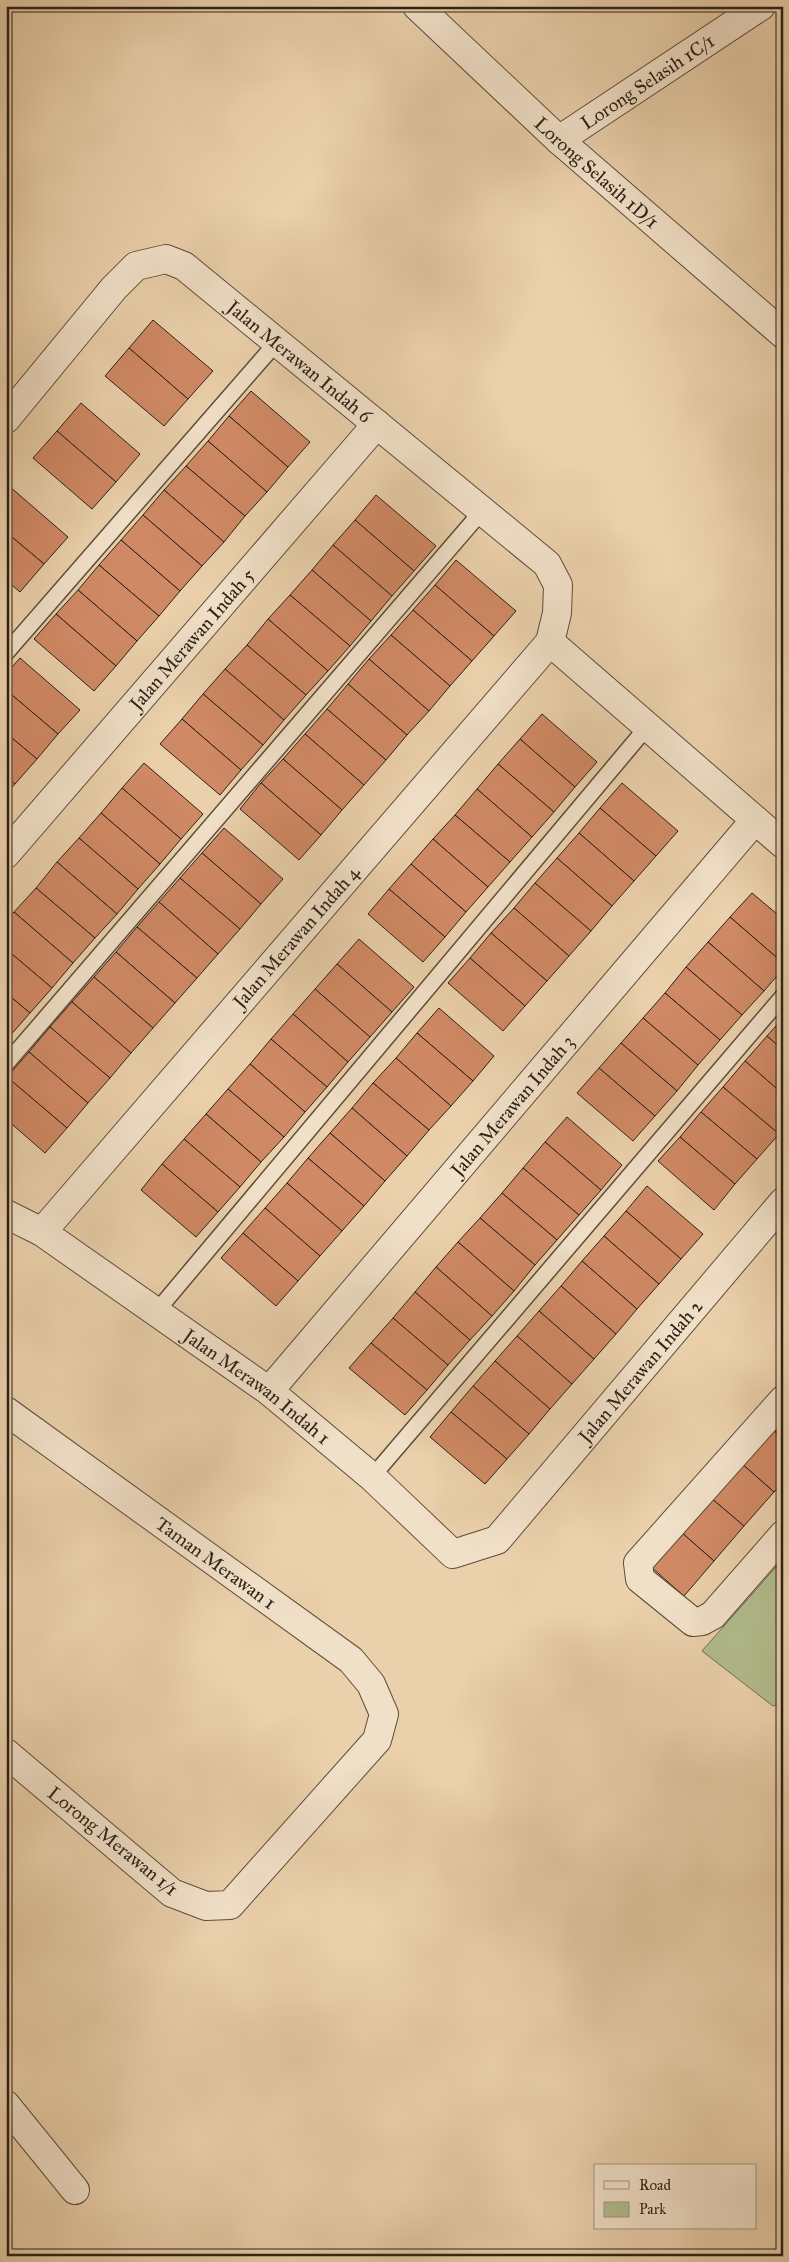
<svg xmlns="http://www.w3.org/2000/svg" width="789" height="2262" font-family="'IM FELL Great Primer',serif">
	<rect width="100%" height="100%" fill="#ead0ab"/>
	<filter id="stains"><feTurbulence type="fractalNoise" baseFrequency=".004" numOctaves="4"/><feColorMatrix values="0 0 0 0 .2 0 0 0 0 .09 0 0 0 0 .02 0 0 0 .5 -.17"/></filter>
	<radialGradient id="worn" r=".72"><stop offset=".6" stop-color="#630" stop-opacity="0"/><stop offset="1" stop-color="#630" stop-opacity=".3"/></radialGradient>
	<polygon fill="#b2bc8d" stroke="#6f6e52" points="783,1559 783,1703 773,1706 702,1651"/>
	<g fill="#d08965" stroke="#2c2116">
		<polygon points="153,320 213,371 188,399 129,348"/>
		<polygon points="129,348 188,399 164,426 105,376"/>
		<polygon points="251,391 310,442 288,467 229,416"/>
		<polygon points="81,403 140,454 116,482 57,431"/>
		<polygon points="229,416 288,467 267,492 208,441"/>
		<polygon points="57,431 116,482 92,509 33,458"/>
		<polygon points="208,441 267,492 245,516 186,466"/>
		<polygon points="186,466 245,516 224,542 164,490"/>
		<polygon points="9,486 68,537 44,564 6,532 6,489"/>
		<polygon points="164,490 224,542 202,566 143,515"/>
		<polygon points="376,495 436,546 414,571 355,520"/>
		<polygon points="143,515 202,566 180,591 121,540"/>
		<polygon points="355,520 414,571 392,596 333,545"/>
		<polygon points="6,532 44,564 20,592 6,580"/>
		<polygon points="121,540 180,591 159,616 99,565"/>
		<polygon points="333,545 392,596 371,621 312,570"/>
		<polygon points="456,560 516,611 494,636 435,585"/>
		<polygon points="99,565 159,616 137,641 78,590"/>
		<polygon points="312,570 371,621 350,646 290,595"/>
		<polygon points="435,585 494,636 472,661 413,610"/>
		<polygon points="78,590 137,641 116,666 56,614"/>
		<polygon points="290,595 350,646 328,671 268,619"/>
		<polygon points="413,610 472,661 450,686 391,635"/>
		<polygon points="56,614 116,666 94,691 34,639"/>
		<polygon points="268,619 328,671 306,695 247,645"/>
		<polygon points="391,635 450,686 429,711 369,659"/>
		<polygon points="247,645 306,695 284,720 225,669"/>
		<polygon points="20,658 80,710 58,734 6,690 6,674"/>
		<polygon points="369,659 429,711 407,735 348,684"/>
		<polygon points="225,669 284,720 263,745 203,694"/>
		<polygon points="348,684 407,735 386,760 327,709"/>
		<polygon points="6,690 58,734 37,759 6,733"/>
		<polygon points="203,694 263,745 241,770 182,719"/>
		<polygon points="327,709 386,760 364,785 305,734"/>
		<polygon points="542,714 597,762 575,787 520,739"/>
		<polygon points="182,719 241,770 220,795 160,744"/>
		<polygon points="6,733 37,759 15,784 6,776"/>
		<polygon points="305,734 364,785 342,810 283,759"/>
		<polygon points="520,739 575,787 554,812 498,764"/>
		<polygon points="283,759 342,810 321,835 261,783"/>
		<polygon points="144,763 203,814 181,839 122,788"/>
		<polygon points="498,764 554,812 532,837 477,789"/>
		<polygon points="6,776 15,784 6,794"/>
		<polygon points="261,783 321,835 299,860 240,809"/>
		<polygon points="622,783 678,831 656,856 600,808"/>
		<polygon points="122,788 181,839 160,864 101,813"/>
		<polygon points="477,789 532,837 510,862 455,815"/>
		<polygon points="600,808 656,856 634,881 579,833"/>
		<polygon points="101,813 160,864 138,889 79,838"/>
		<polygon points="455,815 510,862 488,887 433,839"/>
		<polygon points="224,828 283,879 261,904 202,853"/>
		<polygon points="579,833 634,881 612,906 557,858"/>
		<polygon points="79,838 138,889 117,914 57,862"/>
		<polygon points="433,839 488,887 466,912 411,864"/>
		<polygon points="202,853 261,904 240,929 180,878"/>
		<polygon points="557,858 612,906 591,931 535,883"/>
		<polygon points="57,862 117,914 95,938 36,888"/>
		<polygon points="411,864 466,912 445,937 389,889"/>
		<polygon points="180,878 240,929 218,954 159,902"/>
		<polygon points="535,883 591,931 569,956 514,908"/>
		<polygon points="36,888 95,938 73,963 14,912"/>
		<polygon points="389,889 445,937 423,962 368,914"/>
		<polygon points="752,893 783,919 783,963 730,917"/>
		<polygon points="159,902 218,954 197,978 137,927"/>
		<polygon points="514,908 569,956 547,981 491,933"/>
		<polygon points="14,912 73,963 52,988 6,949 6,921"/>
		<polygon points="730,917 783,963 783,969 764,991 708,942"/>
		<polygon points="137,927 197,978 175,1003 116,952"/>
		<polygon points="491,933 547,981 525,1006 470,958"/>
		<polygon points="359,939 414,987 392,1012 337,964"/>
		<polygon points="708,942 764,991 742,1015 686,967"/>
		<polygon points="6,949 52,988 30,1013 6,993"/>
		<polygon points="116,952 175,1003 153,1028 94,977"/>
		<polygon points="470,958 525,1006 503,1031 448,983"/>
		<polygon points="337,964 392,1012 370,1037 315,989"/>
		<polygon points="686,967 742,1015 720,1040 665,993"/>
		<polygon points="94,977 153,1028 131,1053 72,1002"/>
		<polygon points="315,989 370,1037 348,1062 293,1014"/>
		<polygon points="6,993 30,1013 8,1038 6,1036"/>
		<polygon points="665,993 720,1040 698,1065 643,1018"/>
		<polygon points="72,1002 131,1053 110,1078 50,1027"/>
		<polygon points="439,1008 494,1056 473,1081 417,1033"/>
		<polygon points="293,1014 348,1062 327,1087 271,1039"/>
		<polygon points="643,1018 698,1065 677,1091 621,1043"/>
		<polygon points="783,1018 783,1050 767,1036"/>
		<polygon points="50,1027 110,1078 88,1103 29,1052"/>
		<polygon points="417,1033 473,1081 451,1106 396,1058"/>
		<polygon points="767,1036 783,1050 783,1094 745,1061"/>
		<polygon points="271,1039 327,1087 305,1112 250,1064"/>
		<polygon points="621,1043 677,1091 655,1116 599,1068"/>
		<polygon points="29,1052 88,1103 67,1128 7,1077"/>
		<polygon points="396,1058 451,1106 429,1130 373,1083"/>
		<polygon points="745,1061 783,1094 783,1129 779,1134 723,1087"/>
		<polygon points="250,1064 305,1112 284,1137 228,1089"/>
		<polygon points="599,1068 655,1116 633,1141 577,1093"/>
		<polygon points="7,1077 67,1128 45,1153 6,1119"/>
		<polygon points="373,1083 429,1130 407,1156 352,1108"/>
		<polygon points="723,1087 779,1134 757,1159 701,1112"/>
		<polygon points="228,1089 284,1137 261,1162 206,1114"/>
		<polygon points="352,1108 407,1156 385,1181 330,1133"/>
		<polygon points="701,1112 757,1159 735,1184 680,1137"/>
		<polygon points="206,1114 261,1162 240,1187 184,1139"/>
		<polygon points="567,1117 622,1165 601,1190 545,1142"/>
		<polygon points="330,1133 385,1181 364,1206 308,1158"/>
		<polygon points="680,1137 735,1184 714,1210 658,1161"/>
		<polygon points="184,1139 240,1187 218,1212 162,1164"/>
		<polygon points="545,1142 601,1190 579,1215 523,1168"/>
		<polygon points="308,1158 364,1206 342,1231 287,1183"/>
		<polygon points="162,1164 218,1212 196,1237 141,1190"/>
		<polygon points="523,1168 579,1215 557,1240 502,1193"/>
		<polygon points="287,1183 342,1231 320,1256 265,1208"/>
		<polygon points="647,1186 703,1234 681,1259 626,1211"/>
		<polygon points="502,1193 557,1240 535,1265 480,1218"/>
		<polygon points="265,1208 320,1256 298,1281 243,1233"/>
		<polygon points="626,1211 681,1259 659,1284 604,1236"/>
		<polygon points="480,1218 535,1265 514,1291 458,1242"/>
		<polygon points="243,1233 298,1281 276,1306 221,1258"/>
		<polygon points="604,1236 659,1284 637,1309 582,1261"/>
		<polygon points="458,1242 514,1291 492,1316 436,1267"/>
		<polygon points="582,1261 637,1309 616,1334 561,1286"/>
		<polygon points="436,1267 492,1316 470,1340 415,1292"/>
		<polygon points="561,1286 616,1334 594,1359 539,1311"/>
		<polygon points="415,1292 470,1340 448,1365 393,1318"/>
		<polygon points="539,1311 594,1359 572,1384 517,1336"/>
		<polygon points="393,1318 448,1365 427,1390 371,1343"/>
		<polygon points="517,1336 572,1384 550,1409 495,1361"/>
		<polygon points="371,1343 427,1390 405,1415 349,1368"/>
		<polygon points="495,1361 550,1409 529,1434 473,1386"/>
		<polygon points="473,1386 529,1434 507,1459 451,1412"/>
		<polygon points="451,1412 507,1459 485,1484 430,1437"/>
		<polygon points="783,1416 783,1439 772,1429"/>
		<polygon points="772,1429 783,1439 783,1482 774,1492 741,1463"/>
		<polygon points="741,1463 774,1492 744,1526 711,1498"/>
		<polygon points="711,1498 744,1526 714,1561 681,1532"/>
		<polygon points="681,1532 714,1561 684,1596 651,1567"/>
	</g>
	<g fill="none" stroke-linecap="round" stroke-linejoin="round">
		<g stroke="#5c4d3b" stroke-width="18">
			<g id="lane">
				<polyline points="6,653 277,342"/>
				<polyline points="6,1064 482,511"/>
				<polyline points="156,1312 647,727"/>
				<polyline points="372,1477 783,996"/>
			</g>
		</g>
		<g stroke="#5c4d3b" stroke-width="30">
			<g id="street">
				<path id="s1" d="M417 6 559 140 783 334"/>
				<path id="s2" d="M559 140 761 6"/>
				<path id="s3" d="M6 419 114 288 136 266 166 259 184 266 547 564 558 585 557 613 550 642 42 1232"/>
				<polyline points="550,642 783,844"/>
				<path id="s4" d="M6 854 377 424"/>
				<path id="s5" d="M6 1214 42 1232 269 1391 372 1477 453 1554 497 1540 783 1202"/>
				<path id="s6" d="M269 1391 755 820"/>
				<polyline points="783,1400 638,1563 640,1579 693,1622 702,1621 713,1615 783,1535"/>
				<path id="s7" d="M6 1411 351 1660 371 1684 384 1714 377 1740 230 1905 206 1906 172 1893 6 1753"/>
				<polyline points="6,2105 75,2190"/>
			</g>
		</g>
		<use href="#lane" stroke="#f1e0c8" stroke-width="15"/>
		<use href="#street" stroke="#f1e0c8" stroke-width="28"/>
	</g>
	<g text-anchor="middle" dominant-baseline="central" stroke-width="5" stroke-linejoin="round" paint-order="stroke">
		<g font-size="19" fill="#2c2116" stroke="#f1e0c8">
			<text stroke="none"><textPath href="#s2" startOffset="106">Lorong Selasih 1C/1</textPath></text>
			<text stroke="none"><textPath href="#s1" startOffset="245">Lorong Selasih 1D/1</textPath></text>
			<text stroke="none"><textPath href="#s3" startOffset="401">Jalan Merawan Indah 6</textPath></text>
			<text stroke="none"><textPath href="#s4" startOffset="284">Jalan Merawan Indah 5</textPath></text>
			<text transform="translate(296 937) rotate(-49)">Jalan Merawan Indah 4</text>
			<text stroke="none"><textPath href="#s6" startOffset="375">Jalan Merawan Indah 3</textPath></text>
			<text stroke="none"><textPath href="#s5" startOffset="831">Jalan Merawan Indah 2</textPath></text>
			<text stroke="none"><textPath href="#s5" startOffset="305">Jalan Merawan Indah 1</textPath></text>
			<text stroke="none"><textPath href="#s7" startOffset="259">Taman Merawan 1</textPath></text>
			<text transform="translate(113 1841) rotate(39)">Lorong Merawan 1/1</text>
		</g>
	</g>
	<rect width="789" height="2262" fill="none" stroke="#ead0ab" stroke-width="25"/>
	<rect x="8" y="8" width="774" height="2247" fill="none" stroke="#2c2116" stroke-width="2.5"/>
	<rect x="12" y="12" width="764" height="2237" fill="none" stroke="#2c2116"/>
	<rect x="594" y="2164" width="162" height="65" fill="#f1e0c8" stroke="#a29481"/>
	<rect x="604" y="2181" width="25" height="8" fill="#f1e0c8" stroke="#a29481"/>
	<text x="639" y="2190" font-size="15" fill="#2c2116">Road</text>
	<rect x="604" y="2202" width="25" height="15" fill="#b2bc8d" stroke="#a29481"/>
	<text x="639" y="2214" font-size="15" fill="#2c2116">Park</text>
	<rect width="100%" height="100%" filter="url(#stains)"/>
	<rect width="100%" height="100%" fill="url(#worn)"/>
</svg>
